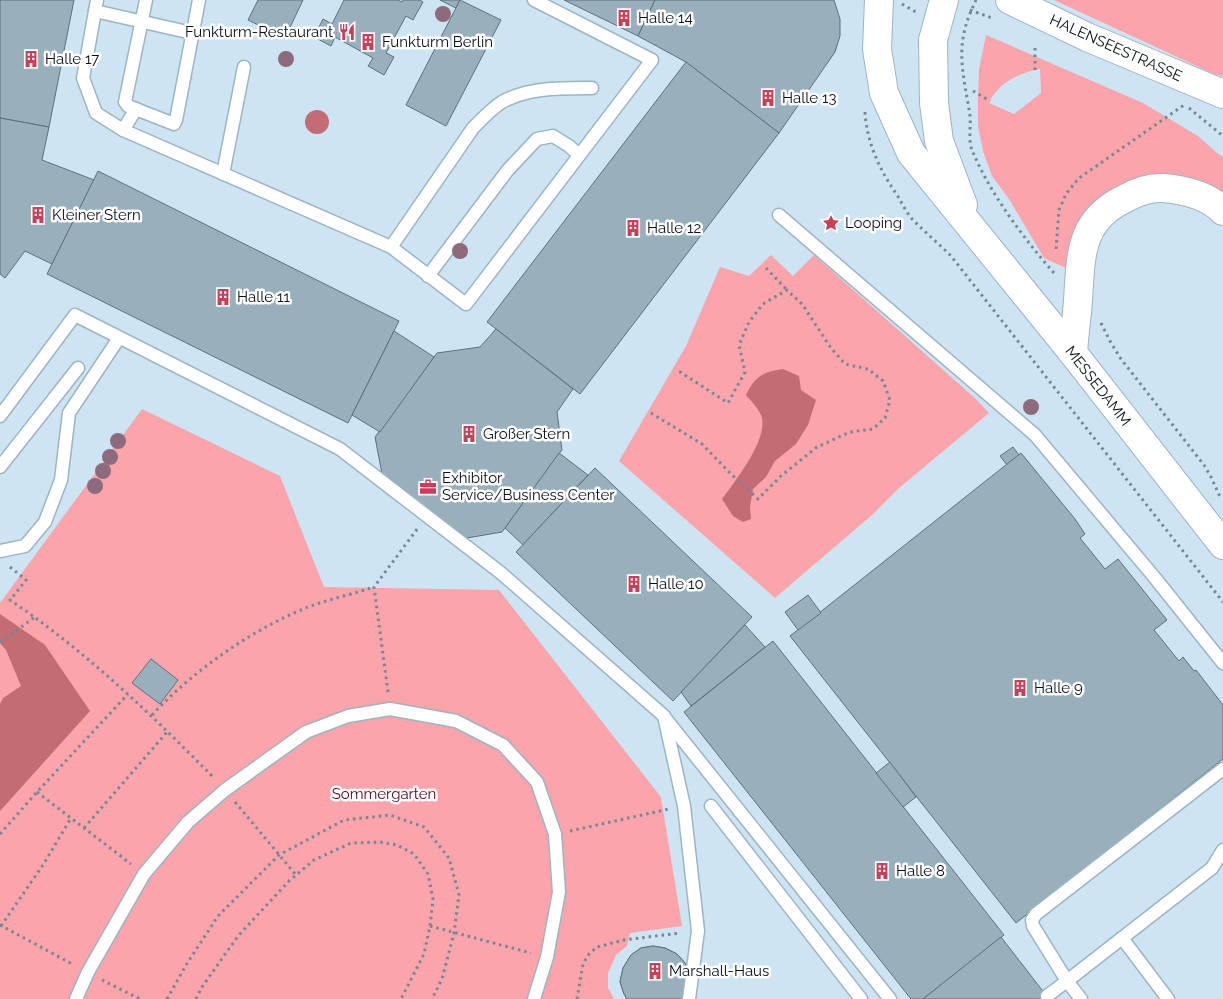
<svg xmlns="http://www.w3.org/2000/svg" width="1223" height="999" font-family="Raleway,sans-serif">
	<rect width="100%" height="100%" fill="#cde5f3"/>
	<g fill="#fba4ab" fill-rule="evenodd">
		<polygon points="1054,0 1223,0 1223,76 1214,74"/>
		<path d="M986 35 1143 103 1198 136 1217 153 1223 157V196L1150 175 1118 186 1094 206 1076 232 1066 268 1044 258 1009 199 992 176 983 151 978 126V99L979 69ZM1040 69 1041 93 1014 114 989 103C997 83 1021 72 1040 69Z"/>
		<polygon points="771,255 793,276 814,255 977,400 989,413 899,488 872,515 775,598 619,461 686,346 720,267 749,276"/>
		<polygon points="142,409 280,476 324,587 499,590 661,797 682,926 630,933 627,946 616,955 608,973 608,988 614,999 0,999 0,603"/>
	</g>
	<g fill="#c36c74">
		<circle cx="317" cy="122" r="12"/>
		<path d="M783 369 799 376 801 390 816 400 808 425 796 444 775 461 766 477 753 489 750 507 751 519 743 522 733 516 722 499C735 481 767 441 762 418 760 410 751 401 746 395 755 376 763 372 783 369Z"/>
		<polygon points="0,614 45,645 90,711 0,811 0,704 3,698 21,686 6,650 0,643"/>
	</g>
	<g fill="#98afbc" stroke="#5c717e">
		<polygon points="0,0 74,0 49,127 0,118"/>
		<polygon points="258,0 303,0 285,38 248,20"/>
		<polygon points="344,0 398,0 402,2 403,0 420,0 423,2 413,20 406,16 386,53 394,57 384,75 368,66 373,58 335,37 331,46 314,37 323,19 332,24"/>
		<polygon points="440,0 460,0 456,8"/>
		<polygon points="460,0 501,20 446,126 406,105"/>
		<polygon points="564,0 655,0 638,36"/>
		<polygon points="655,0 834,0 840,19 840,36 835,52 779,133 686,62 638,36"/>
		<polygon points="686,62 779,133 580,394 487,322"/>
		<polygon points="0,118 49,127 42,160 94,180 52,264 25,251 5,278 0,274"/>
		<polygon points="98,171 399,321 348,423 47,274"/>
		<polygon points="496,329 573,389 557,412 562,450 505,528 502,532 461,539 383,479 375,437 437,353 480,347"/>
		<polygon points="394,331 434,357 380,432 352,415"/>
		<polygon points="1013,447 1019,455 1007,465 1000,456"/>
		<polygon points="559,453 588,475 523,545 505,528"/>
		<polygon points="1021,453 1075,519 1085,534 1080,538 1105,569 1118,559 1167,620 1154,630 1179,661 1183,657 1194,671 1196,670 1223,705 1223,759 1016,923 790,636"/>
		<polygon points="595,468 752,617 673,701 516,552"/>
		<polygon points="808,595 821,613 798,630 785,612"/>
		<polygon points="745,625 765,647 691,706 681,692"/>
		<polygon points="773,641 1004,935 923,999 911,999 684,712"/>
		<polygon points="151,659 178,680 160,704 132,683"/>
		<polygon points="890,762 916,797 903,807 876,773"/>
		<polygon points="1001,937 1049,999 923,999"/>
		<polygon points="653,946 665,948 677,954 685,963 689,975 685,999 627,999 624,994 620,982 623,968 631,955 641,948"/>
		<polygon points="653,946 665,948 677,954 685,963 689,975 685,999 627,999 624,994 620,982 623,968 631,955 641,948"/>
	</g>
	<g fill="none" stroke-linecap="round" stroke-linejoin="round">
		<g stroke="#9db4c1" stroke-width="15">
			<g id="service">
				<polyline points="97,0 83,78 96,113 123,130 391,247 466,304 652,60 534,0"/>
				<polyline points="146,0 125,102 128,106 174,124 176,120 199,0"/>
				<polyline points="95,11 192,33"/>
				<polyline points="123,130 136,109"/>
				<polyline points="223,174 244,67"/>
				<polyline points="779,215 1035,435 1155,578 1223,663"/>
				<path d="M391 247 473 128C482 119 491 109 502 102 529 87 562 88 592 88"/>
				<polyline points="428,276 507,171 537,139 553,136 569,146 579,155"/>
				<polyline points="0,416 75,315 340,449 501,573 664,716 684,806 698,931 689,999"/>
				<polyline points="0,467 78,368"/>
				<polyline points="0,551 25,546 45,522 61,480 69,413 119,338"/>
				<polyline points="665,718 890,999"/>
				<polyline points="711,806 861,999"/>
				<polyline points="1122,938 1168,999"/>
				<polyline points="1047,996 1067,981 1033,926 1032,920 1036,914 1223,769"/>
				<polyline points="76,999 88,972 144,874 188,822 225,790 306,732 348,716 390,709 456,721 503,745 537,782 555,834 559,892 547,957 534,999"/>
				<polyline points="1081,999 1067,981 1212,868 1223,850"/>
			</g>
		</g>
		<g stroke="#9db4c1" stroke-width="30">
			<g id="secondary">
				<polyline points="879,0 877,49 884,93 911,153 1073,353 1223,545"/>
				<polyline points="944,0 933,40 934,103 939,141 963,205"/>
				<polyline points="1010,0 1087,37 1223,94"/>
			</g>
		</g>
		<g stroke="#9db4c1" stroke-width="30">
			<path id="motorway" d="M1073 353C1074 335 1077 317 1078 300 1081 256 1079 221 1124 199 1136 192 1149 187 1164 188 1185 190 1208 195 1223 211"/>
		</g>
		<g stroke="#768791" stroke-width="3" stroke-dasharray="2.5 4" stroke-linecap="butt">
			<path d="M976 0C972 9 967 19 965 29 957 58 966 87 970 116 971 126 968 140 972 150 989 192 1024 239 1054 273"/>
			<polyline points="902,4 916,12"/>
			<polyline points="970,10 992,18"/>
			<polyline points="1035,70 1035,48"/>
			<polyline points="973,91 990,101"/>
			<polyline points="1189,108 1223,136"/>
			<path d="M865 112C867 145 881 172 899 198 903 206 908 215 914 221 926 233 939 244 951 256L1223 602"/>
			<polyline points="1056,249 1059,210 1066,194 1079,178 1184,105"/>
			<polyline points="766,268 787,290"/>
			<polyline points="1101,323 1111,343 1121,359 1204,465 1211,477 1221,499"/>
			<polyline points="651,413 702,444 729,472 758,499 781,476 817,447 850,432 873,429 885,418 890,400 883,381 868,369 845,364 831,348 802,304 787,290 763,304 749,322 739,345 745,372 728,403 677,370"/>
			<path d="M10 567 26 580 10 600C84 650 150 713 213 777"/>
			<polyline points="0,642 35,617"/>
			<polyline points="388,692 374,587 418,528"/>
			<path d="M152 715C194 670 251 630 308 607 330 599 353 594 374 587"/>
			<polyline points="37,792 131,864"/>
			<polyline points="235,802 296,875"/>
			<polyline points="84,828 168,731"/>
			<polyline points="570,831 669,809"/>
			<polyline points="0,834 37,792 128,694"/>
			<polyline points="0,925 74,965"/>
			<polyline points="1,926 43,865 71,818"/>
			<polyline points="430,926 531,953"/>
			<polyline points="102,980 140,999"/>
			<polyline points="167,999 186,965 218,916 279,855 344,820 390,815 424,827 449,858 459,895 454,933 442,979 432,999"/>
			<polyline points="196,999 202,987 238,936 289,881 314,860 351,843 380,842 397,845 414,854 428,874 433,899 430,926 424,954 401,999"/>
			<polyline points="577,999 583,964 589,954 597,947 624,940 680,933"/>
		</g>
		<use href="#service" stroke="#fff" stroke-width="12"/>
		<use href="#secondary" stroke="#fff" stroke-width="28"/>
		<use href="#motorway" stroke="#fff" stroke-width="28"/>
	</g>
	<g fill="#8d6a7c">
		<circle cx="443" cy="14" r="8"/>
		<circle cx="286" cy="59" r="8"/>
		<circle cx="460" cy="251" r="8"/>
		<circle cx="1031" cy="407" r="8"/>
		<circle cx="118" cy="441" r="8"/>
		<circle cx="110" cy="457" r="8"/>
		<circle cx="103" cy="471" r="8"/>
		<circle cx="95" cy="486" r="8"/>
	</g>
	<defs>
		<g id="building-bare" transform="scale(1.35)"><path d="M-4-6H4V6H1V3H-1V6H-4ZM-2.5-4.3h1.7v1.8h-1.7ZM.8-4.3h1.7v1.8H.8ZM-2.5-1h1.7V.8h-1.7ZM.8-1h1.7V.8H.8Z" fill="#cd3d57" stroke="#fff" stroke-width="2.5" paint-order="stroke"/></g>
		<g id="restaurant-bare" transform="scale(1.35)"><path d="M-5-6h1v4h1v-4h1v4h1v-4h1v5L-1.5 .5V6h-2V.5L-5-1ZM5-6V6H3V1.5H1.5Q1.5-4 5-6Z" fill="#cd3d57" stroke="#fff" stroke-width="2.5" paint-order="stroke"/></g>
		<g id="sight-bare" transform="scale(1.35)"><path d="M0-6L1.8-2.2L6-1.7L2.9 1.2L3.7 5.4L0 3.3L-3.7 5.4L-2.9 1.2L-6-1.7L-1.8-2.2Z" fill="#cd3d57" stroke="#fff" stroke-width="2.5" paint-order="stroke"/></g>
		<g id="office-bare" transform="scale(1.35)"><path d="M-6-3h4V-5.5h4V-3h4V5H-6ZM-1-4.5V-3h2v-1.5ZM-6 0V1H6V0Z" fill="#cd3d57" stroke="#fff" stroke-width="2.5" paint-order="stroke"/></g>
	</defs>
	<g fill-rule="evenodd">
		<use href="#building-bare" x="624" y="18"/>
		<use href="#restaurant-bare" x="347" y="32"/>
		<use href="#building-bare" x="368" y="42"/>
		<use href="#building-bare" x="31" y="59"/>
		<use href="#building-bare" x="768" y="98"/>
		<use href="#building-bare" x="38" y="215"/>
		<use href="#sight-bare" x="831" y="223"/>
		<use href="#building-bare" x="633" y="228"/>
		<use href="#building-bare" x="223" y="297"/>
		<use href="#building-bare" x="469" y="434"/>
		<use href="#office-bare" x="428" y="487"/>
		<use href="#building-bare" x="634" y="584"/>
		<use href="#building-bare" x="1020" y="688"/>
		<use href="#building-bare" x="882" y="871"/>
		<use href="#building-bare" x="655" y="971"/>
	</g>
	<g text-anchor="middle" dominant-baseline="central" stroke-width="5" stroke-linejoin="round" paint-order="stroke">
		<g font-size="15" fill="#081015" stroke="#fff" text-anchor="start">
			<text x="638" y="18">Halle 14</text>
			<text x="333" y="32" text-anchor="end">Funkturm-Restaurant</text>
			<text x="382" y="42">Funkturm Berlin</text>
			<text x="45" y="59">Halle 17</text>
			<text x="782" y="98">Halle 13</text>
			<text x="52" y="215">Kleiner Stern</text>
			<text x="845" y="223">Looping</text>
			<text x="647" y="228">Halle 12</text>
			<text x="237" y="297">Halle 11</text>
			<text x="483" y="434">Großer Stern</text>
			<text x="442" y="478">Exhibitor<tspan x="442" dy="17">Service/Business Center</tspan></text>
			<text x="648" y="584">Halle 10</text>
			<text x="1034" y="688">Halle 9</text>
			<text x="896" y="871">Halle 8</text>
			<text x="669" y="971">Marshall-Haus</text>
		</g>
		<g font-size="15" fill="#081015" stroke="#fff">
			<text transform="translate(1116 48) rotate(24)">HALENSEESTRASSE</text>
			<text transform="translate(1098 386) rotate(52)">MESSEDAMM</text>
		</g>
		<g font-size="15" fill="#58051a" stroke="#fff">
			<text x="384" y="794">Sommergarten</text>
		</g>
	</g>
</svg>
